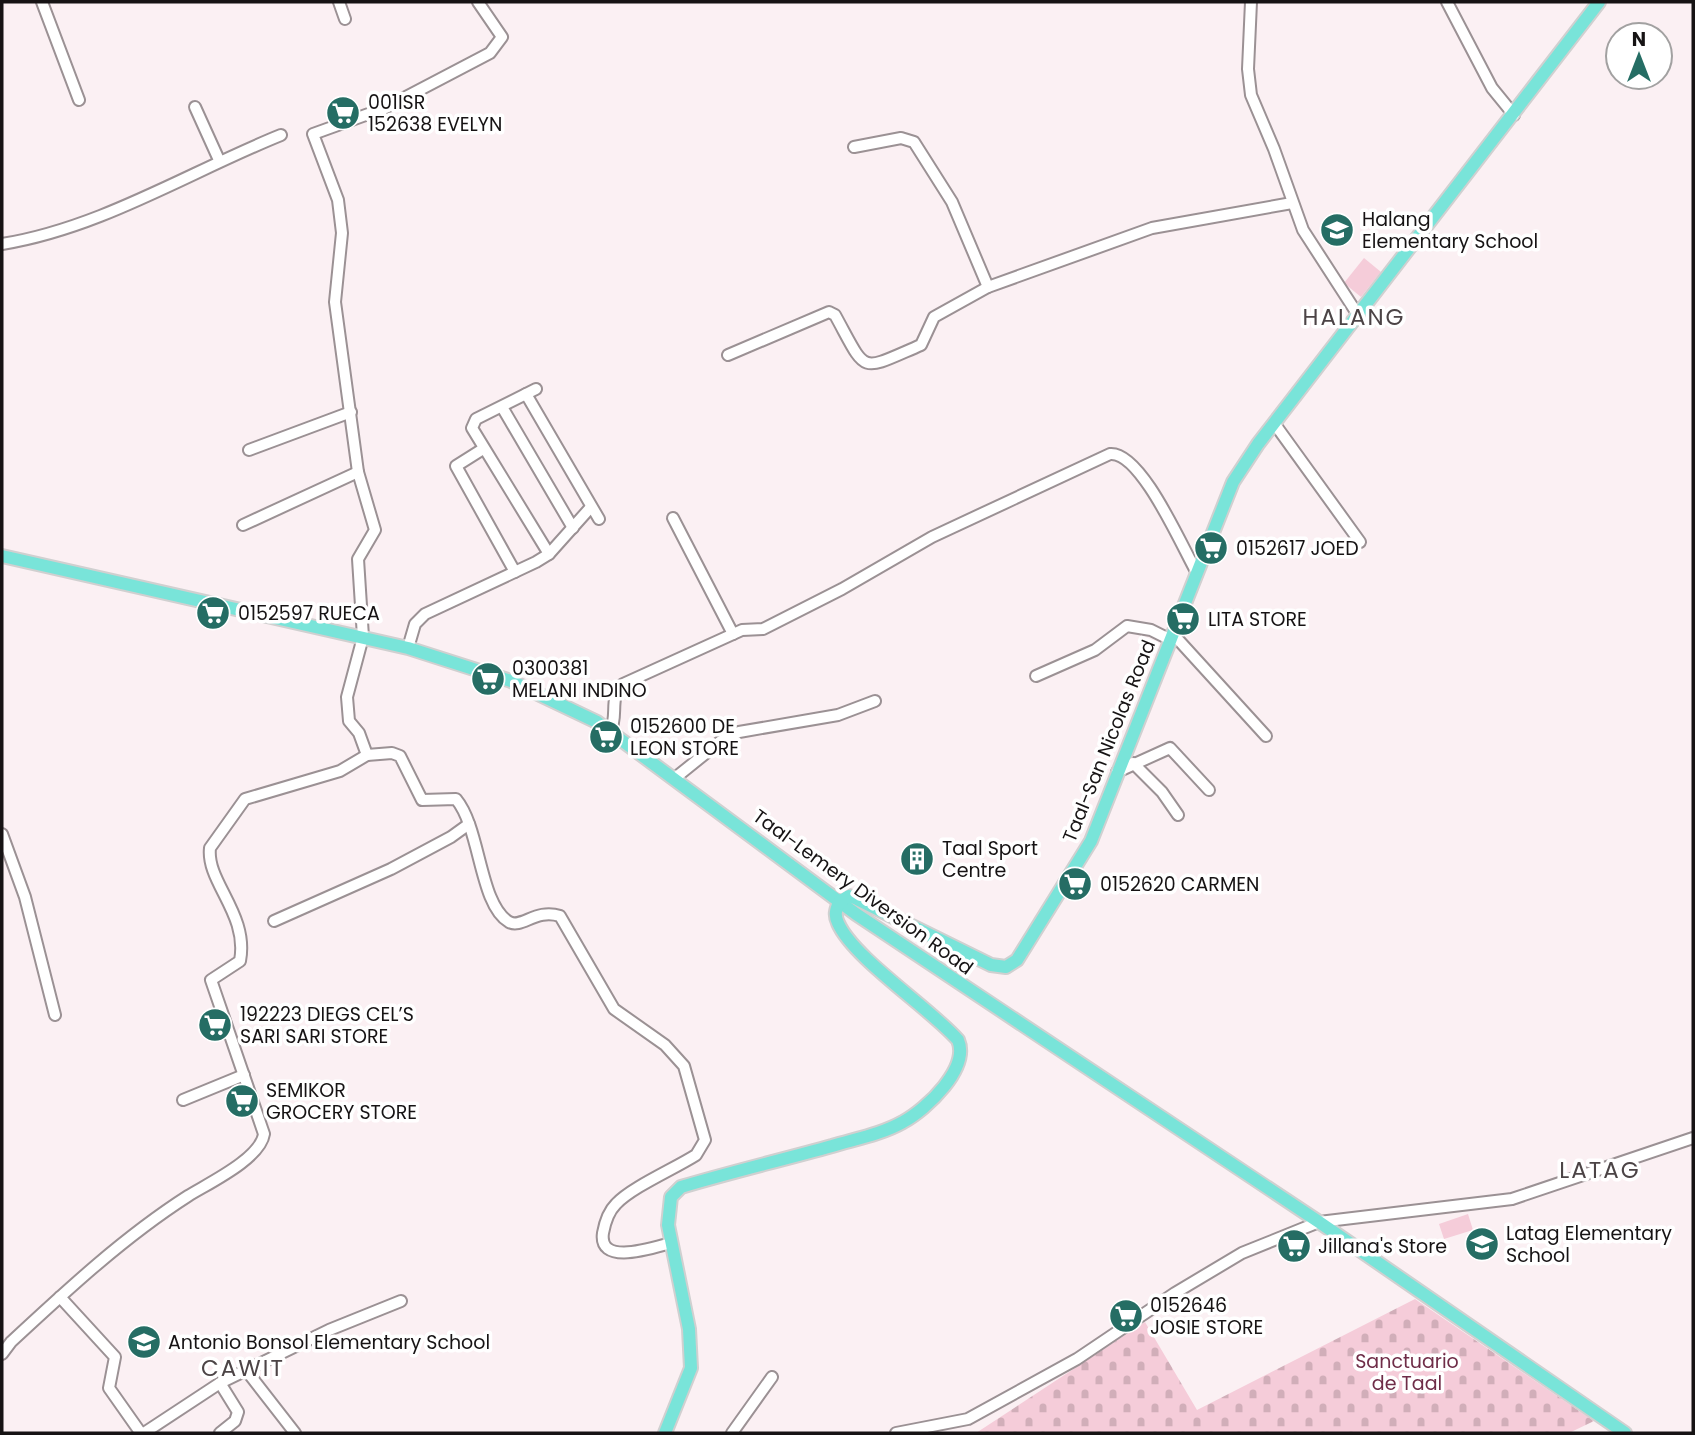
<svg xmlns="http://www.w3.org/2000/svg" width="1695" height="1435" font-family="Poppins,sans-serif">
	<defs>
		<pattern id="cemetery-stones" width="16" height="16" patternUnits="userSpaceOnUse" patternTransform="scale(1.75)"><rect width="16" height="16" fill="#f5ccd9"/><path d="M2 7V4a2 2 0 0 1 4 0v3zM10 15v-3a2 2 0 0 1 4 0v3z" fill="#d1aeb9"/></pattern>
	</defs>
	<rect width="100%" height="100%" fill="#fbf0f3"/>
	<g fill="#f5ccd9">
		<polygon points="1364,258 1381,272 1361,297 1344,283"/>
		<polygon points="1468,1214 1473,1230 1444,1239 1439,1224"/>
	</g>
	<polygon fill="url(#cemetery-stones)" points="1415,1299 1594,1421 1569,1433 976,1433 1145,1322 1197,1410"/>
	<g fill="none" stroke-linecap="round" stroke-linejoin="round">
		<g stroke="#9b9194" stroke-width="14">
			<g id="minor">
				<polyline points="42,2 79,100"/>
				<polyline points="339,2 345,19"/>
				<polyline points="1251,2 1248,69 1251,95 1274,149 1303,230 1358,315"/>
				<polyline points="1447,2 1492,88 1514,115"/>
				<polyline points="195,107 219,160"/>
				<polyline points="854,147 901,138 914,142 952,202 988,287 1152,228 1292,203"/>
				<path d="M2 244C101 228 189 172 281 135"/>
				<path d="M728 355 829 312 835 315C868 375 858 372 921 345L934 317 988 287"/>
				<polyline points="536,389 476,419 472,428 549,554"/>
				<polyline points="526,394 599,519"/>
				<polyline points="502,407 573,528"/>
				<polyline points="1274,423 1360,542"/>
				<polyline points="483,449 456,466 515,572"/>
				<polyline points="249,450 351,412"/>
				<polyline points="673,518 733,634"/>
				<polyline points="243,525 358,472"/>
				<polyline points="1173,634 1266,736"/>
				<polyline points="408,648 415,624 425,614 536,562 549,554 591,507"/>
				<polyline points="1036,676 1095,650 1127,626 1151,630 1171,640"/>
				<path d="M610 732C619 715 608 698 623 684L742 630 763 629 842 589 932 537 1110 454C1141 451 1182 547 1197 573"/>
				<path d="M367 755 392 753 400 756 422 800 456 799C481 829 479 904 509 922 522 929 536 908 560 916L614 1009 665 1045 684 1066 705 1140 696 1155C674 1169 632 1187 616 1204 608 1212 605 1222 603 1233 598 1267 655 1247 671 1243"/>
				<polyline points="1133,763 1162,792 1178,815"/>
				<polyline points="1117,772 1170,748 1209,790"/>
				<polyline points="675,778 721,741 739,732 838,715 875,701"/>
				<polyline points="2,834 25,897 55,1015"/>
				<polyline points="274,921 391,869 451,837 469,824"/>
				<polyline points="183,1100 244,1075"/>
				<polyline points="60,1297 115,1357 109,1388 140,1432 144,1433 220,1383 329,1330 401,1301"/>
				<path d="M2 1354 11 1342C67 1290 124 1237 188 1196 209 1183 260 1159 264 1134L211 980 240 961C249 914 206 882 210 848L245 799 340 771 367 755 359 733 349 721 347 697 363 637 358 559 375 530 358 472 335 302 342 233 338 200 313 134 385 108 490 53 502 37 478 2"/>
				<polyline points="246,1370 295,1433"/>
				<polyline points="220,1383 238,1412 235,1421 220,1433"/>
				<polyline points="732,1433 772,1377"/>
				<polyline points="896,1433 968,1419 1077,1359 1175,1293 1242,1253 1319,1222 1512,1199 1693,1138"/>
			</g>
		</g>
		<g stroke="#d0d0d0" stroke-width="16">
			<g id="major">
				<polyline points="2,556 408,648 511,681 597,722 856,914 1319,1222 1625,1433"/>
				<path d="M665 1433 691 1368 689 1329 668 1225 671 1197 681 1187C731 1172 782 1160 832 1146 855 1139 882 1134 903 1122 927 1109 970 1068 958 1040 930 1008 853 958 838 923 834 915 836 910 839 902L849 896 857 899 991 965 1006 967 1017 960 1091 841 1233 482 1258 444 1599 2"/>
			</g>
		</g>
		<use href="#minor" stroke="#fff" stroke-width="10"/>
		<use href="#major" stroke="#79e4d9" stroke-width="12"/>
	</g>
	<defs>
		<g id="supermarket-disc" transform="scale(1.75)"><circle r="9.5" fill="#256d64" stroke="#fff"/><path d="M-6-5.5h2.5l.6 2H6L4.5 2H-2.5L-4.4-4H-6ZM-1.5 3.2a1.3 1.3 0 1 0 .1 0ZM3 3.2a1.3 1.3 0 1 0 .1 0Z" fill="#fff"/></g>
		<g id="school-disc" transform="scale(1.75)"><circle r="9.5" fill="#256d64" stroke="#fff"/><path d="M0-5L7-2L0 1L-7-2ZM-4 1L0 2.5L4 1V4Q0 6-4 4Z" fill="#fff"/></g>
		<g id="building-disc" transform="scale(1.75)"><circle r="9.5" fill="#256d64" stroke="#fff"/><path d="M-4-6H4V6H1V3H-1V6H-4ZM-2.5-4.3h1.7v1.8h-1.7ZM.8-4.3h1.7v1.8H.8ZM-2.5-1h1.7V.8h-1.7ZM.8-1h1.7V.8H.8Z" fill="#fff"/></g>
	</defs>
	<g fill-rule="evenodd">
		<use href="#supermarket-disc" x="343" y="113"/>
		<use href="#school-disc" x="1337" y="230"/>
		<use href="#supermarket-disc" x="1211" y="548"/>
		<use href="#supermarket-disc" x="213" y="613"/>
		<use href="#supermarket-disc" x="1183" y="619"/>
		<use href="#supermarket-disc" x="488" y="679"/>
		<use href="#supermarket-disc" x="606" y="737"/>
		<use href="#building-disc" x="917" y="859"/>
		<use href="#supermarket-disc" x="1075" y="884"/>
		<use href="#supermarket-disc" x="215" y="1025"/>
		<use href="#supermarket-disc" x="242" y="1101"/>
		<use href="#school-disc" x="1482" y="1244"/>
		<use href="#supermarket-disc" x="1294" y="1246"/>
		<use href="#supermarket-disc" x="1126" y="1316"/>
		<use href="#school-disc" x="144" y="1342"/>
	</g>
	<g text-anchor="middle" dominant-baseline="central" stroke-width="7" stroke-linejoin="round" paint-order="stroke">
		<g font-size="19" fill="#161314" stroke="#fff" text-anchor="start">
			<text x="368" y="102">001ISR<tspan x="368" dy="22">152638 EVELYN</tspan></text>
			<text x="1362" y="219">Halang<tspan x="1362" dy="22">Elementary School</tspan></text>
			<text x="1236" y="548">0152617 JOED</text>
			<text x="238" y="613">0152597 RUECA</text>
			<text x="1208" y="619">LITA STORE</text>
			<text x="512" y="668">0300381<tspan x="512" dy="22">MELANI INDINO</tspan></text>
			<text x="630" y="726">0152600 DE<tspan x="630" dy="22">LEON STORE</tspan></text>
			<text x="942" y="848">Taal Sport<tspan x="942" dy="22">Centre</tspan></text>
			<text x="1100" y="884">0152620 CARMEN</text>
			<text x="240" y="1014">192223 DIEGS CEL’S<tspan x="240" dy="22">SARI SARI STORE</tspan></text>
			<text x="266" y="1090">SEMIKOR<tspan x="266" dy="22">GROCERY STORE</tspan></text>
			<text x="1506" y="1233">Latag Elementary<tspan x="1506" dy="22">School</tspan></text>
			<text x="1318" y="1246">Jillana's Store</text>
			<text x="1150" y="1305">0152646<tspan x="1150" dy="22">JOSIE STORE</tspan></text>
			<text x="168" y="1342">Antonio Bonsol Elementary School</text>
		</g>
		<g font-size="19" fill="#161314" stroke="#fff">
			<text transform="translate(1109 741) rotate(-68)">Taal-San Nicolas Road</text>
			<text transform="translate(863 892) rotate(36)">Taal-Lemery Diversion Road</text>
		</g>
		<g font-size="19" fill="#6f2d48" stroke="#fff">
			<text x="1407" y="1361">Sanctuario<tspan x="1407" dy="22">de Taal</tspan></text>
		</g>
		<g font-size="23" letter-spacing="2" fill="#4c4446" stroke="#fff">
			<text x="1354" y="317">HALANG</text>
			<text x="1600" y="1170">LATAG</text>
			<text x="243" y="1368">CAWIT</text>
		</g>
	</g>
	<rect width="1695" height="1435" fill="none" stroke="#161314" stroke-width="7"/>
	<g transform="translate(1639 56)"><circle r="33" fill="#ffffff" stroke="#a2a1a1" stroke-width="2"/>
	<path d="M0-5L12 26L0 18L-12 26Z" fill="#256d64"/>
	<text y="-10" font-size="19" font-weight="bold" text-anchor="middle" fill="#161314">N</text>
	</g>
</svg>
